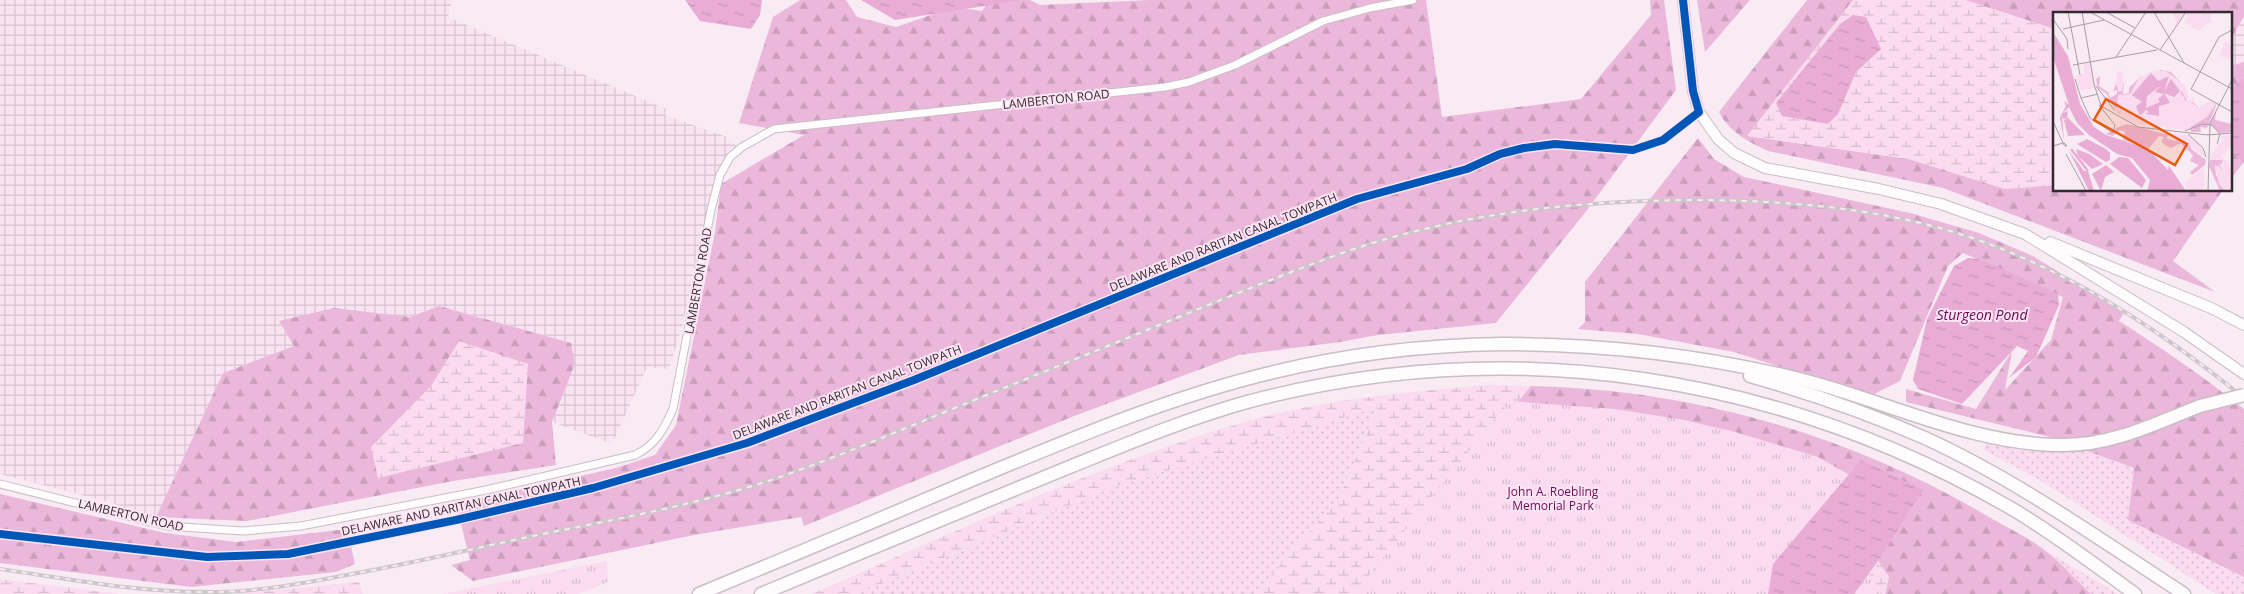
<svg xmlns="http://www.w3.org/2000/svg" width="2244" height="594" font-family="'Open Sans',sans-serif">
	<defs>
		<pattern id="industrial-grid" width="8" height="8" patternUnits="userSpaceOnUse" patternTransform="scale(1.25)"><rect width="8" height="8" fill="#fae3f2"/><path d="M0 4h8M4 0v8" fill="none" stroke="#d7c3d0"/></pattern>
		<pattern id="grass-dots" width="8" height="8" patternUnits="userSpaceOnUse" patternTransform="scale(1.25)"><rect width="8" height="8" fill="#fadbef"/><path d="M2 2h.1M6 6h.1" fill="none" stroke="#d7bccd" stroke-width="1.8" stroke-linecap="round"/></pattern>
		<pattern id="forest-firs" width="22" height="20" patternUnits="userSpaceOnUse" patternTransform="scale(1.25)"><rect width="22" height="20" fill="#ebb8db"/><path d="M5 1l3.5 6h-7zM16 11l3.5 6h-7z" fill="#ca9ebc"/></pattern>
		<pattern id="wetland-marsh" width="20" height="14" patternUnits="userSpaceOnUse" patternTransform="scale(1.25)"><rect width="20" height="14" fill="#fadbef"/><path d="M1 5h8M5 5V1M11 12h8M15 12V8" fill="none" stroke="#d7bccd"/></pattern>
		<pattern id="park-tufts" width="24" height="20" patternUnits="userSpaceOnUse" patternTransform="scale(1.25)"><rect width="24" height="20" fill="#fadbef"/><path d="M3 7l-1-3M5 7V3M7 7l1-3M15 17l-1-3M17 17v-4M19 17l1-3" fill="none" stroke="#d7bccd"/></pattern>
		<pattern id="water-ripples" width="26" height="14" patternUnits="userSpaceOnUse" patternTransform="scale(1.25)"><rect width="26" height="14" fill="#e9acd5"/><path d="M2 4q2-2 4 0t4 0M15 11q2-2 4 0t4 0" fill="none" stroke="#c894b7"/></pattern>
	</defs>
	<rect width="100%" height="100%" fill="#f8ebf4"/>
	<g fill="url(#industrial-grid)">
		<polygon points="0,0 452,0 448,17 666,109 665,115 727,137 736,146 715,178 682,327 669,369 647,367 612,444 552,422 575,364 571,343 439,306 410,317 279,321 294,346 223,373 156,517 101,500 0,474"/>
		<polygon points="2244,16 2244,62 2230,66 2230,41"/>
	</g>
	<g fill="url(#grass-dots)">
		<polygon points="1378,406 1339,498 1255,594 857,594 1113,487"/>
		<polygon points="1986,443 2081,449 2134,468 2128,520 2244,577 2244,594 2216,594 2043,482 1984,450"/>
		<polygon points="2046,551 2118,594 2091,594"/>
	</g>
	<g fill="url(#forest-firs)">
		<polygon points="800,0 846,0 857,17 896,27 954,7 982,11 990,0 1030,0 1040,5 1150,0 1426,0 1442,117 1581,99 1651,15 1650,0 1664,0 1676,90 1584,214 1496,323 1378,335 1340,342 1239,355 1074,416 804,526 801,517 694,535 473,581 451,565 470,560 456,504 616,468 655,455 676,425 715,232 721,184 804,135 739,123 773,17"/>
		<polygon points="1697,0 1750,0 1705,52"/>
		<path d="M1807 0H1853L1748 136 1909 159 2005 189 2054 185V190H2223L2173 261 2215 292 1943 188 1768 151C1749 142 1729 132 1719 112Z"/>
		<polygon points="1965,0 2244,0 2244,16 2230,41 2230,14 2054,14 2054,29"/>
		<polygon points="2244,62 2244,78 2230,90 2230,66"/>
		<path d="M1698 138 1714 159 1744 177 1910 213 1979 233 2033 256 2124 313 2119 321C2162 348 2204 377 2244 409V577L2128 520 2134 468 2046 436 1906 402V389L1976 409 2012 351 2005 390 2051 340 2063 297 1963 253 1948 266 1900 381 1870 396 1734 352 1638 334 1578 329 1585 322V282Z"/>
		<polygon points="2230,149 2243,163 2230,180"/>
		<polygon points="439,306 571,343 575,364 552,422 556,465 453,481 247,521 156,517 223,373 294,346 279,321 334,308 410,317"/>
		<path d="M1531 386C1690 389 1852 435 1989 517 2008 528 2030 538 2047 552 2063 565 2076 580 2091 594H1885L1889 577 1878 561 1922 490 1773 564 1575 409 1359 594Z"/>
		<polygon points="0,494 165,533 236,542 347,529 355,564 336,572 191,587 0,563"/>
	</g>
	<g fill="url(#wetland-marsh)">
		<polygon points="1853,0 1965,0 2054,29 2054,185 2005,189 1909,159 1747,136"/>
		<polygon points="459,341 528,364 523,443 378,478 371,447 431,386"/>
		<path d="M1487 385 1531 386 1359 594H1255L1339 498 1378 407 1113 487 857 594H812C957 531 1102 462 1255 419 1331 398 1409 392 1487 385Z"/>
		<polygon points="1878,561 1889,577 1885,594 1854,594"/>
		<polygon points="0,579 121,594 0,594"/>
		<polygon points="359,582 363,594 236,594"/>
	</g>
	<g fill="url(#park-tufts)">
		<polygon points="1509,401 1615,409 1684,420 1735,432 1818,457 1867,485 1836,524 1882,594 1354,594"/>
		<polygon points="607,561 608,582 578,594 443,594"/>
	</g>
	<g fill="url(#water-ripples)">
		<polygon points="685,0 762,0 760,15 751,29 700,21"/>
		<polygon points="861,0 1022,0 895,20"/>
		<polygon points="1853,15 1866,17 1881,49 1856,72 1838,114 1828,124 1782,116 1776,103 1840,24"/>
		<polygon points="2244,78 2244,164 2230,149 2230,90"/>
		<polygon points="1968,258 1980,259 2058,294 2059,305 2036,357 2009,378 2028,351 2017,346 1962,404 1918,389 1913,380 1927,319 1954,266"/>
		<polygon points="1861,460 1923,490 1878,561 1854,594 1768,594 1773,564"/>
	</g>
	<g fill="none" stroke-linecap="round" stroke-linejoin="round">
		<g stroke="#c9bec5" stroke-width="9">
			<path id="street" d="M0 484 167 526 243 531 301 526 486 490 635 455C656 445 664 429 673 409L711 210 720 175 730 157 742 147 774 129 1165 87 1189 82 1235 65 1323 21 1370 8 1413 0"/>
		</g>
		<g stroke="#c9bec5" stroke-width="12">
			<g id="secondary">
				<polyline points="1683,0 1693,91 1699,112 1718,139 1734,153 1765,168 1879,189 1941,204 2025,234 2184,332 2244,374"/>
				<polyline points="2050,242 2211,308 2244,325"/>
			</g>
		</g>
		<g stroke="#c9bec5" stroke-width="15">
			<g id="highway">
				<path d="M1750 376C1810 393 1868 413 1925 438 2017 480 2099 539 2184 594"/>
				<path d="M699 594C788 557 878 520 967 482 1066 441 1166 398 1270 373 1346 354 1424 345 1503 344 1604 344 1709 356 1807 381 1891 403 1976 446 2065 445 2113 445 2156 423 2200 406"/>
				<path d="M761 594C863 552 965 509 1067 468 1127 444 1186 419 1247 402 1509 332 1780 374 2014 510 2056 535 2095 565 2135 594"/>
			</g>
		</g>
		<use href="#street" stroke="#fefcfd" stroke-width="7"/>
		<use href="#secondary" stroke="#fefcfd" stroke-width="10"/>
		<use href="#highway" stroke="#fefcfd" stroke-width="12"/>
		<g stroke="#ccc8ca" stroke-width="4">
			<path id="rail" d="M0 569C70 579 141 593 212 592 260 592 305 583 352 574 407 564 460 552 514 540 599 522 685 508 768 481 828 461 886 436 945 412 1018 382 1091 353 1164 323 1226 298 1288 272 1351 250 1464 212 1583 200 1701 200 1796 201 1891 209 1981 241 2078 276 2164 333 2244 398"/>
		</g>
		<use href="#rail" stroke="#fee5f5" stroke-width="2" stroke-dasharray="5.5" stroke-linecap="butt"/>
		<g stroke="#c9bec5" stroke-width="15" stroke-linecap="butt">
			<polyline id="highway-bridge" points="2200,406 2244,395"/>
		</g>
		<use href="#highway-bridge" stroke="#fefcfd" stroke-width="12"/>
		<g stroke="#fee5f5" stroke-width="11">
			<polyline id="cycleway" points="0,534 207,557 288,554 456,520 593,488 747,443 914,380 1357,199 1467,169 1500,154 1524,148 1555,144 1633,150 1663,140 1699,112 1693,91 1683,0"/>
		</g>
		<use href="#cycleway" stroke="#0057b8" stroke-width="8"/>
	</g>
	<g text-anchor="middle" dominant-baseline="central" stroke-width="4" stroke-linejoin="round" paint-order="stroke">
		<g font-size="12" fill="#332a2f" stroke="#fee5f5">
			<text transform="translate(1056 99) rotate(-6)">LAMBERTON ROAD</text>
			<text transform="translate(1223 242) rotate(-22)">DELAWARE AND RARITAN CANAL TOWPATH</text>
			<text transform="translate(698 281) rotate(-80)">LAMBERTON ROAD</text>
			<text transform="translate(847 392) rotate(-21)">DELAWARE AND RARITAN CANAL TOWPATH</text>
			<text transform="translate(461 506) rotate(-12)">DELAWARE AND RARITAN CANAL TOWPATH</text>
			<text transform="translate(131 515) rotate(13)">LAMBERTON ROAD</text>
		</g>
		<g font-size="12" fill="#6d0957" stroke="#fee5f5">
			<text x="1553" y="491">John A. Roebling<tspan x="1553" dy="14">Memorial Park</tspan></text>
		</g>
		<g font-size="14" font-style="italic" fill="#6a0554" stroke="#fee5f5">
			<text x="1982" y="314">Sturgeon Pond</text>
		</g>
	</g>
	<g transform="translate(2053 12)">
		<rect width="179" height="179" fill="#f8ebf4"/>
		<path d="M95 105 111 106 114 115 80 111Z" fill="#fadbef"/>
		<path d="M108 58 118 60 131 74 134 90H140L146 96 164 91 154 116 147 115 148 120H138L131 85 89 71 62 97H69L74 103 66 102 59 92 53 81 45 76 43 67 47 64 46 74 55 80 57 86 64 82V78L60 79 63 72 65 76 71 71 70 82 76 81V76L87 65ZM163 98 162 108 179 112V120L167 121 157 112ZM74 112 116 123 113 126 125 130 121 126 137 134V130L138 137 153 148 152 153 139 163 137 160 146 153 137 149 140 143 127 131 118 136 112 133 108 129 111 125 106 124 93 140 90 134 70 128 72 120 67 118 60 124 53 122 61 117V122L63 116ZM165 146 170 148 168 154 171 160 162 153 163 163 172 179H167L156 154 157 148Z" fill="#ebb8db"/>
		<path d="M127 79 133 92 113 117 111 106 95 105 81 111 91 113H87L74 109 91 103 93 98 104 99 106 94ZM179 123V135L175 136 172 144H157L171 126 168 127V124ZM159 144H168L174 150 179 161V179H172L166 172 162 154H166L170 161 166 151 170 154V148H157ZM151 156 152 179H135L132 170Z" fill="#fadbef"/>
		<path d="M118 0H160L157 7 160 11 155 10 146 19 138 15 139 10 136 13 131 10 135 5 132 1 124 12ZM38 51 41 76 27 78 23 64 31 62V52Z" fill="#fadbef"/>
		<path d="M172 29 179 33V47L166 44ZM70 59V75L69 79 65 80 64 72 59 71 64 70 63 60ZM99 59H112L120 64 132 74 136 85 132 86 129 79 125 82 127 88 75 109 64 98 65 83 77 82 86 66ZM142 85 139 91 146 96 158 88 163 92 154 105 133 118 113 116 112 106 93 104ZM111 121 135 123 146 132 152 145 129 127Z" fill="#fadbef"/>
		<path d="M0 20 15 44 27 92 41 115 53 123 90 135 93 139 95 137 115 158 116 154 133 179H94L97 168 79 146 64 142 36 123 24 111 16 95 10 101 15 99 14 105 32 123 15 124 11 108 15 106 10 107 9 102 11 129 7 105 13 94 11 89 16 93 0 45ZM98 61 105 69 116 64 111 80 118 67 127 79 121 85 111 81 117 91 106 94V104L93 102 96 100 93 98 87 104 83 94 89 90 79 83ZM107 74 102 80 111 82 105 87 107 90 93 96 94 84ZM34 127 53 137 57 141V148L53 150 24 132ZM23 137 36 142 50 152 39 157 25 144ZM16 139 31 159H35L41 179H36ZM66 145 75 146 93 168 89 176 57 152ZM53 153 61 160 52 165 48 179 39 162Z" fill="#e9acd5" fill-rule="evenodd"/>
		<path fill="none" stroke="#e9acd5" stroke-width="2.5" d="M18 137 35 159"/>
		<path fill="none" stroke="#a99ea5" stroke-width="1" d="M15 0 27 63M29 0 41 72 48 94 85 115 155 123 179 121M37 0 179 77M53 0 82 16M101 0 131 51M0 7 14 27 15 37M10 17 51 8M179 18 166 25 138 77 179 100M107 38 133 0M63 45 93 0M20 53 104 38M22 67 28 86 45 82M43 74 62 99M28 86 37 106 60 121 62 113 46 93M0 109 10 131 11 133 12 134H14L11 131H10L0 134M132 119 149 112 159 113 167 122 164 132M135 122 150 136 153 145M13 142 33 179M155 179 157 111 179 68"/>
		<path fill="#e8590c" fill-opacity="0.15" stroke="#e8590c" stroke-width="2.5" d="M53 87 134 132 122 153 41 108Z"/>
		<rect width="179" height="179" fill="none" stroke="#332a2f" stroke-width="2.5"/>
	</g>
</svg>
